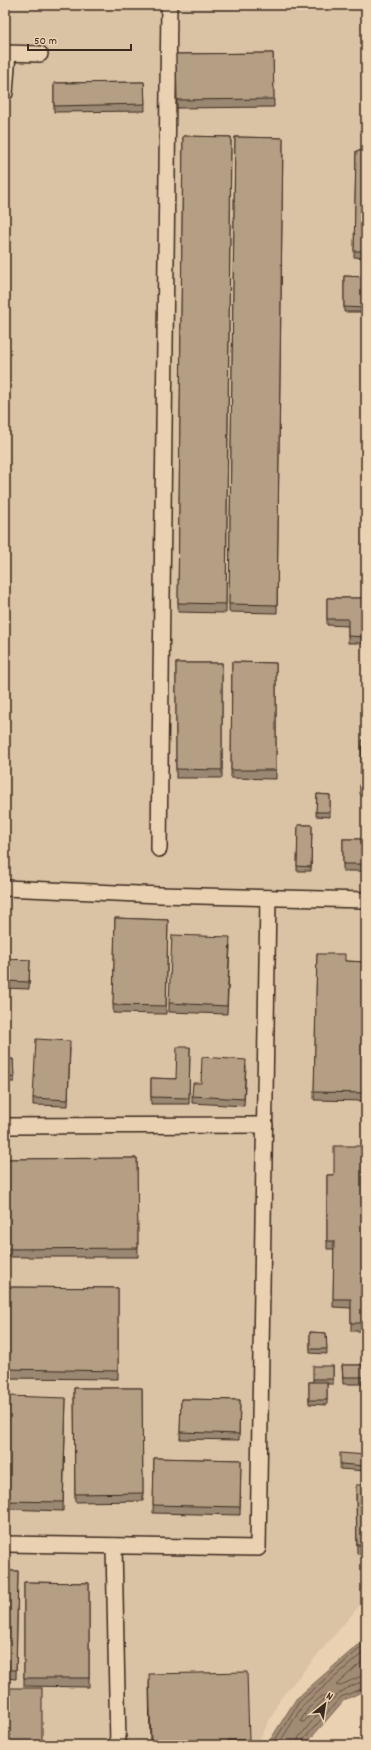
<svg xmlns="http://www.w3.org/2000/svg" width="371" height="1750" font-family="Dekko,sans-serif">
	<rect width="100%" height="100%" fill="#ead1b2"/>
	<filter id="ink" filterUnits="userSpaceOnUse"><feTurbulence type="fractalNoise" baseFrequency=".025" numOctaves="2"/><feDisplacementMap in="SourceGraphic" scale="8" xChannelSelector="R" yChannelSelector="G"/><feConvolveMatrix kernelMatrix="1 2 1 2 8 2 1 2 1" color-interpolation-filters="sRGB"/></filter>
	<g filter="url(#ink)">
		<polygon fill="#dac2a4" points="5,5 366,5 366,1598 280,1699 257,1745 5,1745"/>
		<polygon fill="#a18b74" stroke="#786452" points="366,1638 366,1690 344,1700 305,1745 267,1745 296,1699"/>
		<g fill="none" stroke-linecap="round" stroke-linejoin="round">
			<g stroke="#645140" stroke-width="1">
				<polyline points="366,1658 336,1685 339,1686 359,1677 366,1676"/>
				<polygon points="322,1696 325,1696 325,1698 304,1722 301,1722 301,1720 308,1709"/>
				<polyline points="272,1745 299,1702 366,1643"/>
				<polyline points="278,1745 303,1705 366,1650"/>
				<path d="M297 1745 299 1737C316 1718 339 1683 366 1682"/>
				<polyline points="302,1745 303,1740 341,1697 366,1687"/>
			</g>
			<g stroke="#3b2a1e" stroke-width="18">
				<g id="minor">
					<polyline points="5,53 40,54"/>
					<polyline points="5,93 8,53"/>
					<polyline points="159,849 169,5"/>
					<polyline points="5,888 160,895 366,900"/>
					<polyline points="5,1126 265,1125"/>
					<polyline points="5,1544 258,1548 268,898"/>
					<polyline points="114,1546 118,1745"/>
				</g>
			</g>
			<use href="#minor" stroke="#ead1b2" stroke-width="15"/>
		</g>
		<g fill="#9b8872" stroke="#3b2a1e">
			<polygon points="273,53 274,107 177,108 176,54"/>
			<polygon points="144,82 145,111 54,112 54,83"/>
			<polygon points="183,136 231,137 226,613 178,612"/>
			<polygon points="235,137 283,138 277,613 229,612"/>
			<polygon points="356,151 366,151 366,258 354,257"/>
			<polygon points="344,276 365,277 365,312 344,312"/>
			<polygon points="327,598 366,598 366,643 348,643 348,626 327,625"/>
			<polygon points="232,662 276,663 276,779 231,778"/>
			<rect x="176" y="663" width="46" height="115"/>
			<polygon points="366,740 366,794 360,794 360,787"/>
			<polygon points="317,794 330,795 330,817 316,816"/>
			<polygon points="298,825 312,825 311,871 297,871"/>
			<rect x="343" y="839" width="23" height="32"/>
			<polygon points="115,918 168,920 166,1014 113,1013"/>
			<polygon points="230,946 227,1014 169,1012 169,1003"/>
			<polygon points="317,954 345,961 366,962 366,1101 314,1100"/>
			<polygon points="5,959 30,960 29,989 5,988"/>
			<polygon points="190,1047 189,1104 151,1104 151,1078 176,1079"/>
			<polygon points="70,1048 68,1106 33,1105 33,1098"/>
			<polygon points="13,1059 14,1082 5,1082 5,1060"/>
			<polygon points="246,1066 244,1106 192,1103 192,1096 201,1083"/>
			<polygon points="366,1146 366,1331 351,1331 351,1308 333,1307 334,1249 327,1249 327,1175 334,1175"/>
			<polygon points="137,1158 138,1257 5,1257 5,1159"/>
			<polygon points="5,1287 118,1288 118,1379 5,1378"/>
			<polygon points="310,1332 326,1333 327,1354 310,1353"/>
			<polygon points="342,1365 366,1365 366,1384 343,1384"/>
			<polygon points="333,1366 333,1384 327,1384 327,1405 309,1404 309,1382 313,1382 313,1379"/>
			<polygon points="74,1388 142,1388 143,1501 75,1502"/>
			<polygon points="66,1398 63,1511 6,1509 6,1501"/>
			<polygon points="181,1399 240,1400 239,1440 180,1439"/>
			<polygon points="366,1455 366,1471 340,1469 340,1464"/>
			<polygon points="154,1458 241,1460 240,1515 153,1513"/>
			<polygon points="366,1485 366,1554 357,1554 356,1494"/>
			<polygon points="5,1571 18,1571 16,1679 5,1678"/>
			<polygon points="24,1582 89,1583 89,1687 24,1686"/>
			<polygon points="149,1682 249,1740 249,1745 150,1745"/>
		</g>
		<g fill="#b49e84" stroke="#3b2a1e">
			<polygon points="273,53 274,99 177,100 176,54"/>
			<polygon points="144,82 145,104 54,106 54,83"/>
			<polygon points="183,136 231,137 226,604 178,603"/>
			<polygon points="235,137 283,138 277,605 229,604"/>
			<polygon points="356,151 366,151 366,251 354,251"/>
			<polygon points="344,276 365,277 365,308 344,307"/>
			<polygon points="327,598 366,598 366,637 348,636 348,619 327,619"/>
			<polygon points="232,662 276,663 276,770 231,770"/>
			<polygon points="176,663 222,663 222,770 176,769"/>
			<polygon points="362,740 366,740 366,788 360,787"/>
			<polygon points="317,794 330,795 330,812 316,812"/>
			<polygon points="298,825 312,825 311,867 297,866"/>
			<rect x="343" y="839" width="23" height="25"/>
			<polygon points="115,918 168,920 166,1006 113,1005"/>
			<polygon points="172,935 230,937 227,1006 169,1003"/>
			<polygon points="317,954 345,954 345,961 366,962 366,1093 314,1092"/>
			<polygon points="5,959 30,960 29,982 5,981"/>
			<polygon points="36,1039 70,1041 68,1100 33,1098"/>
			<polygon points="177,1047 190,1047 189,1098 151,1097 151,1078 176,1079"/>
			<polygon points="202,1057 246,1060 244,1099 192,1096 193,1083 201,1083"/>
			<polygon points="13,1059 14,1077 5,1078 5,1060"/>
			<polygon points="334,1146 366,1146 366,1323 351,1323 351,1299 333,1299 334,1241 327,1241 327,1175 334,1175"/>
			<polygon points="137,1158 138,1248 5,1249 5,1159"/>
			<polygon points="5,1287 118,1288 118,1371 5,1369"/>
			<polygon points="310,1332 326,1333 327,1349 310,1349"/>
			<polygon points="342,1365 366,1365 366,1377 343,1377"/>
			<rect x="313" y="1366" width="20" height="13"/>
			<rect x="309" y="1382" width="18" height="18"/>
			<polygon points="74,1388 142,1388 143,1493 75,1494"/>
			<polygon points="8,1396 66,1398 63,1502 6,1501"/>
			<polygon points="181,1399 240,1400 239,1434 180,1432"/>
			<polygon points="340,1453 366,1455 366,1466 340,1464"/>
			<polygon points="154,1458 241,1460 240,1507 153,1505"/>
			<polygon points="356,1485 366,1485 366,1545 357,1545"/>
			<polygon points="5,1571 18,1571 16,1670 5,1670"/>
			<polygon points="24,1582 89,1583 89,1678 24,1678"/>
			<polygon points="247,1672 249,1740 228,1740 228,1745 151,1745 149,1674"/>
			<rect x="5" y="1688" width="37" height="57"/>
		</g>
	</g>
	<rect width="371" height="1750" fill="none" stroke="#ead1b2" stroke-width="20"/>
	<rect x="10" y="10" width="351" height="1730" fill="none" stroke="#3b2a1e" stroke-width="1.5" filter="url(#ink)"/>
	<g transform="translate(325 1704) rotate(30)" stroke="#ead1b2" stroke-width="3" paint-order="stroke">
	<path d="M0-3L7 15L0 10L-7 15Z" fill="#3b2a1e"/>
	<text y="-6" font-size="11" font-weight="bold" text-anchor="middle" fill="#3b2a1e">N</text>
	</g>
	<path d="M28 44v6h103v-6" fill="none" stroke="#3b2a1e" stroke-width="2"/>
	<text x="34" y="44" font-size="12" fill="#3b2a1e" stroke="#ead1b2" stroke-width="3" paint-order="stroke">50 m</text>
</svg>
